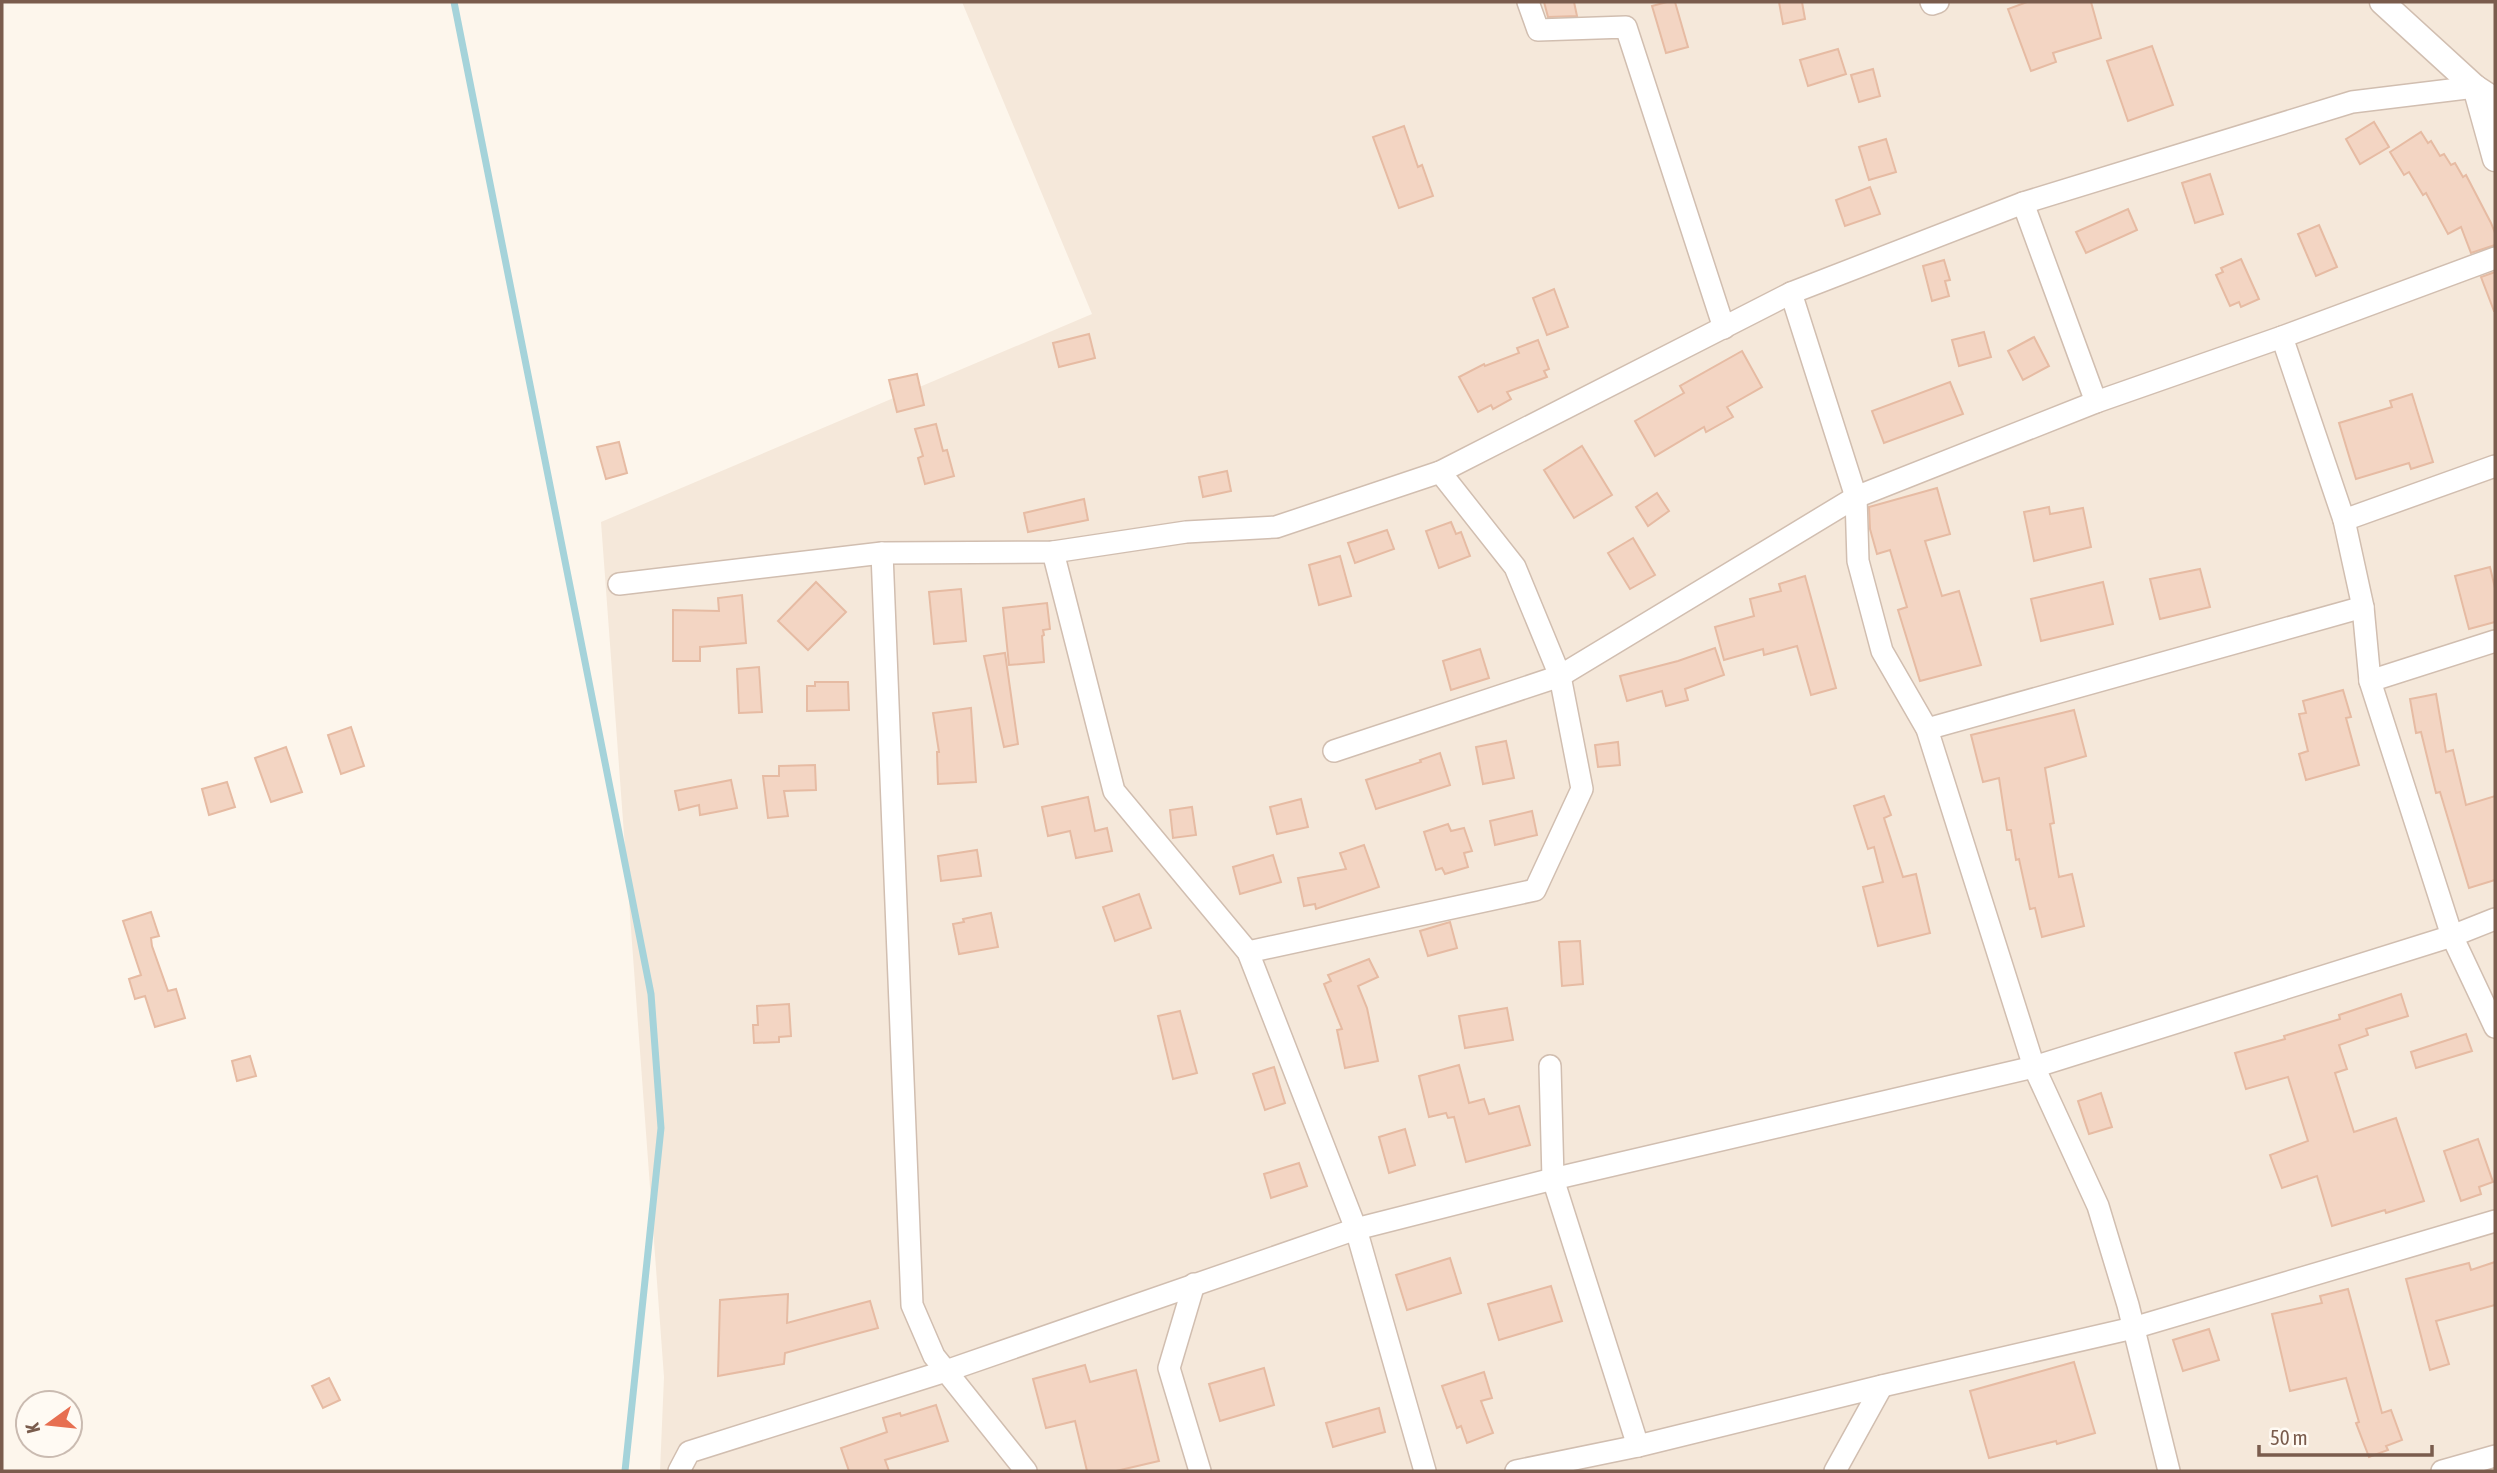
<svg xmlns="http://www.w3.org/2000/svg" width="2497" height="1473" font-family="'Asap Condensed',sans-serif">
	<rect width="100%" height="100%" fill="#fdf6ec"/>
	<polygon fill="#f5e8da" points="962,2 2495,2 2495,1471 660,1471 664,1377 601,522 1092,314"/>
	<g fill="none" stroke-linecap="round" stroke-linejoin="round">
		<polyline stroke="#a5d3da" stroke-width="7" points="454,2 651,994 661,1128 625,1471"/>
	</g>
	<g fill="#f3d5c3" stroke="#e6bba3" stroke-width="2">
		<polygon points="1544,2 1574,2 1577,16 1548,17"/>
		<polygon points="1667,2 1675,2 1688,47 1666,53 1652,6"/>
		<polygon points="1779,2 1802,2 1805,19 1783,24"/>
		<polygon points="2027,2 2091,2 2101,38 2053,53 2056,62 2031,71 2008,9"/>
		<polygon points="2152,46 2173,105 2128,121 2107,61"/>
		<polygon points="1838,49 1846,74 1808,86 1800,60"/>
		<polygon points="1873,69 1880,96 1859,102 1851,75"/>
		<polygon points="2374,122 2389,147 2360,164 2346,139"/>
		<polygon points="1404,126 1418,167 1422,165 1433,196 1399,208 1373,137"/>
		<polygon points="2421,132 2428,143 2431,141 2440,156 2444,154 2451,165 2455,163 2463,177 2466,175 2491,223 2495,233 2495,245 2471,253 2461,227 2448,234 2426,193 2423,195 2409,172 2404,175 2390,152"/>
		<polygon points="1886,139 1896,172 1869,180 1859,147"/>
		<polygon points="2210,174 2223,214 2195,223 2182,183"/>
		<polygon points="1870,187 1880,214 1845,226 1836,200"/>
		<polygon points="2128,209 2137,230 2086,253 2076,232"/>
		<polygon points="2319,225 2337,267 2316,276 2298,234"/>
		<polygon points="2241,259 2259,299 2241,307 2239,302 2230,306 2216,275 2223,272 2221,268"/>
		<polygon points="1944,260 1950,280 1945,281 1949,296 1932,301 1923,266"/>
		<polygon points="2495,272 2495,311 2494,311 2481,277"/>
		<polygon points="1554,289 1568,327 1547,335 1533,298"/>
		<polygon points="1984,332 1991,357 1959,366 1952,340"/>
		<polygon points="1089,334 1095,358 1059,367 1053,343"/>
		<polygon points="2034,337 2049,366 2023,380 2008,351"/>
		<polygon points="1538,340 1549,369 1544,371 1547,377 1507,392 1511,399 1493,409 1491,405 1478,412 1459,377 1484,364 1485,366 1519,353 1517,348"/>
		<polygon points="1742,351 1762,387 1727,407 1733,417 1706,432 1704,427 1655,456 1635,421 1684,393 1680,386"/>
		<polygon points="917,374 924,405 897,412 889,380"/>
		<polygon points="1950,382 1963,414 1884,443 1872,411"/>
		<polygon points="2412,394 2433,462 2411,469 2409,463 2356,479 2339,423 2392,407 2390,401"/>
		<polygon points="936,424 943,451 947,450 954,476 925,484 918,458 923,456 915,429"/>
		<polygon points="619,442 627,473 606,479 597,447"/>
		<polygon points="1582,446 1612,495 1574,518 1544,470"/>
		<polygon points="1227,471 1231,491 1203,497 1199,477"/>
		<polygon points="1937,488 1950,534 1925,541 1942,596 1959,591 1981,665 1920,681 1898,610 1907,607 1890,550 1877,554 1870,529 1869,507"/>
		<polygon points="1657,493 1669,511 1648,526 1636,507"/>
		<polygon points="1084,499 1088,520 1028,532 1024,513"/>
		<polygon points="2049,507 2050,514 2083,508 2091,547 2034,561 2024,512"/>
		<polygon points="1451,522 1456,534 1461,532 1470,556 1439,568 1426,531"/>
		<polygon points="1387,530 1394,549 1355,563 1348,543"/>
		<polygon points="1633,538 1655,575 1630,589 1608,553"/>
		<polygon points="1340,556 1351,596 1319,605 1309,565"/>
		<polygon points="2490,567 2495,588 2495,622 2469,629 2455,576"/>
		<polygon points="2200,569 2210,607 2160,619 2150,579"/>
		<polygon points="1805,576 1836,688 1811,695 1797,646 1764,655 1763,649 1724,660 1715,627 1754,616 1750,599 1781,591 1779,584"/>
		<polygon points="816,582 846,612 808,650 778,621"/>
		<polygon points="2103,582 2113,624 2041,641 2031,599"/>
		<polygon points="961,589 966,641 934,644 929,592"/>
		<polygon points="742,595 746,643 700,647 700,661 673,661 673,610 719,611 718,598"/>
		<polygon points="1047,603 1050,629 1043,630 1044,635 1042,636 1044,662 1009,665 1003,608"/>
		<polygon points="1715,648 1724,675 1685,689 1688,700 1666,706 1662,691 1627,701 1620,676 1678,661"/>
		<polygon points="1480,649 1489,678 1451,690 1443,661"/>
		<polygon points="1005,653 1018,744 1004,747 984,656"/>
		<polygon points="759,667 762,712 739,713 737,669"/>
		<polygon points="815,682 848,682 849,710 807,711 807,686 815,686"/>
		<polygon points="2343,690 2351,717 2346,718 2359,765 2306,780 2299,754 2308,751 2299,714 2306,713 2303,701"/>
		<polygon points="2436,694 2446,752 2453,750 2466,805 2495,796 2495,880 2469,888 2440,792 2436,793 2421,732 2416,733 2410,699"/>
		<polygon points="971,708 976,782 938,784 937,752 939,752 933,713"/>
		<polygon points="2074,710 2086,756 2045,768 2054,823 2050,824 2059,877 2072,874 2084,926 2042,937 2035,908 2030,909 2019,859 2016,860 2011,830 2007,830 1999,778 1983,782 1971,735"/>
		<polygon points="351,727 364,766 341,774 328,735"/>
		<polygon points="1506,741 1514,778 1483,784 1476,747"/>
		<polygon points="1618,742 1620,765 1598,767 1595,745"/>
		<polygon points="286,747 302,792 271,802 255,758"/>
		<polygon points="1440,753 1450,785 1376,809 1366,780 1421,762 1420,760"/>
		<polygon points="815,765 816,790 784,791 788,816 768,818 763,776 779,776 779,766"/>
		<polygon points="731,780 737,808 700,815 699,805 679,810 675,791"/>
		<polygon points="227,782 235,807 209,815 202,789"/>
		<polygon points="1884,796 1891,815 1884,818 1903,877 1916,874 1930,933 1878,946 1863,887 1883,882 1874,847 1868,849 1854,806"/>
		<polygon points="1088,797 1095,831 1107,828 1112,851 1076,858 1070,831 1048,836 1042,807"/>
		<polygon points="1301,799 1308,827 1277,834 1270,807"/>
		<polygon points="1192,807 1196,835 1173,838 1170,810"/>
		<polygon points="1532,811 1537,835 1495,845 1490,821"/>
		<polygon points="1448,824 1451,831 1464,828 1472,851 1464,853 1468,867 1445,874 1442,868 1436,870 1424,832"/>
		<polygon points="1364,845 1379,887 1316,909 1315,904 1304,906 1298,878 1346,869 1340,853"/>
		<polygon points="977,850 981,876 941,881 938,856"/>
		<polygon points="1273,855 1281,882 1240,894 1233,867"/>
		<polygon points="1139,894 1151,928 1115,941 1103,907"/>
		<polygon points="151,912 159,936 151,938 152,946 168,991 176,989 185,1018 155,1027 145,996 135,999 129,979 141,975 123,921"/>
		<polygon points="991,913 998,947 959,954 953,924 964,922 963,919"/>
		<polygon points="1450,922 1457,948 1428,956 1420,931"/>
		<polygon points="1580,941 1583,984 1562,986 1559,942"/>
		<polygon points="1369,959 1378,977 1358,986 1367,1008 1378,1061 1345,1068 1337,1030 1342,1029 1324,984 1331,981 1328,975"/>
		<polygon points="2401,994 2408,1016 2366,1029 2368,1035 2339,1045 2347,1069 2335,1073 2354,1132 2396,1118 2424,1201 2386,1213 2385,1210 2332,1226 2317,1176 2282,1188 2270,1155 2308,1141 2288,1077 2246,1089 2235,1053 2285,1039 2284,1036 2340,1019 2339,1015"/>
		<polygon points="789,1004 791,1036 779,1037 779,1042 754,1043 753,1025 758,1025 757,1006"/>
		<polygon points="1507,1008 1513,1040 1465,1048 1459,1016"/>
		<polygon points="1180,1011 1197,1073 1173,1079 1158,1016"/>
		<polygon points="2466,1034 2472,1051 2416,1068 2411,1052"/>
		<polygon points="250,1056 256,1076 237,1081 232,1061"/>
		<polygon points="1459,1065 1469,1103 1484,1099 1489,1114 1519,1106 1530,1145 1466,1162 1454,1117 1448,1118 1446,1113 1429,1117 1419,1076"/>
		<polygon points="1274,1067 1285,1103 1265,1110 1253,1074"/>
		<polygon points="2101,1093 2112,1127 2089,1134 2078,1101"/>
		<polygon points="1405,1129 1415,1165 1389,1173 1379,1137"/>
		<polygon points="2478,1139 2493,1182 2479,1187 2481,1194 2461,1201 2444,1151"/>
		<polygon points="1299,1163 1307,1186 1271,1198 1264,1174"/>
		<polygon points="1450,1258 1461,1293 1407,1310 1396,1275"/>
		<polygon points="2495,1262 2495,1305 2436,1321 2449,1364 2430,1370 2406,1279 2469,1263 2471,1270"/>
		<polygon points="1551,1286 1562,1321 1499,1340 1488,1304"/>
		<polygon points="2348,1289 2382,1413 2391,1410 2402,1440 2386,1446 2388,1450 2369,1457 2356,1423 2359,1422 2346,1378 2290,1391 2272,1314 2322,1303 2320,1296"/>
		<polygon points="788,1294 787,1323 870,1301 878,1328 785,1353 784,1364 718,1376 720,1300"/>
		<polygon points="2209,1329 2219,1360 2183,1371 2173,1340"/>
		<polygon points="2074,1362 2095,1433 2057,1444 2056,1441 1989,1458 1970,1391"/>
		<polygon points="1085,1365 1090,1382 1136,1370 1159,1461 1116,1471 1087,1471 1075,1421 1046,1428 1033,1379"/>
		<polygon points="1264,1368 1274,1405 1220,1421 1209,1384"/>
		<polygon points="1484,1372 1492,1398 1481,1401 1493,1433 1467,1443 1461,1426 1457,1428 1442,1386"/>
		<polygon points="329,1378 340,1400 323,1408 312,1386"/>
		<polygon points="936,1405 948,1441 885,1460 889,1471 849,1471 841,1448 887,1432 883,1418 900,1413 901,1416"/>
		<polygon points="1379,1408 1385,1432 1333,1447 1326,1423"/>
	</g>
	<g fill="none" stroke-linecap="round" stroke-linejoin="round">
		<g stroke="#d1beb0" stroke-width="24">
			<g id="minor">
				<polyline points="1528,2 1538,30 1626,27 1724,328"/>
				<polyline points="1931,2 1932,4 1938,2"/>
				<polyline points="2023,203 2096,402"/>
				<polyline points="1791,293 1856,497 1858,561 1882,651 1927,729 2034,1067 2098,1206 2128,1305 2169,1471"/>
				<polyline points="2282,337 2344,520 2363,607 2370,681 2452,936 2495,1027"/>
				<polyline points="2344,520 2495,466"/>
				<polyline points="1053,552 1114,791 1248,952 1356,1229 1425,1471"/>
				<polyline points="882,553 912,1305 934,1356 1026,1471"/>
				<polyline points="619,584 882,553 1053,552 1186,532 1276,527 1440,472 1791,293 2023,203 2352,102 2475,87"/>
				<polyline points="2370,681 2495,641"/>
				<polyline points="1927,729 2363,607"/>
				<polyline points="1334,751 1560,676 1856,497 2096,402 2282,337 2495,258"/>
				<polyline points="1248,952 1535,890 1582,789 1560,676 1515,567 1440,472"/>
				<polyline points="1550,1066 1553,1179 1638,1446"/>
				<polyline points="1194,1284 1169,1368 1200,1471"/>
				<polyline points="679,1471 689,1452 946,1371 1356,1229 1553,1179 2034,1067 2452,936 2495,919"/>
				<polyline points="1516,1471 1638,1446 1882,1386 2133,1328 2495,1221"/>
				<polyline points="1835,1471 1882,1386"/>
				<polyline points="2442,1471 2495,1456"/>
			</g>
		</g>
		<g stroke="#d1beb0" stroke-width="27">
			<g id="tertiary">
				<polyline points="2382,2 2475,87 2495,100"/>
				<polyline points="2475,87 2495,159"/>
			</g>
		</g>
		<use href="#minor" stroke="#fff" stroke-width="21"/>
		<use href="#tertiary" stroke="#fff" stroke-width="24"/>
	</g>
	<rect width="2497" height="1473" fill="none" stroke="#7a5c4d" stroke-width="7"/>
	<g transform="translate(49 1424) rotate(255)"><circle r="33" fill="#fffaf3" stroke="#cabbb1" stroke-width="2"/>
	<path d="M0-5L12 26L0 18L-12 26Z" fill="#e76f51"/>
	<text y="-10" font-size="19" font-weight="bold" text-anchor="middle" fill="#7a5c4d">K</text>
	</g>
	<path d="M2259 1445v10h173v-10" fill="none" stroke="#7a5c4d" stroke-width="3.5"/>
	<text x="2270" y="1445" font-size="21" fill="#7a5c4d" stroke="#fffaf3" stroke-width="5" paint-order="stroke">50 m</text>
</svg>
